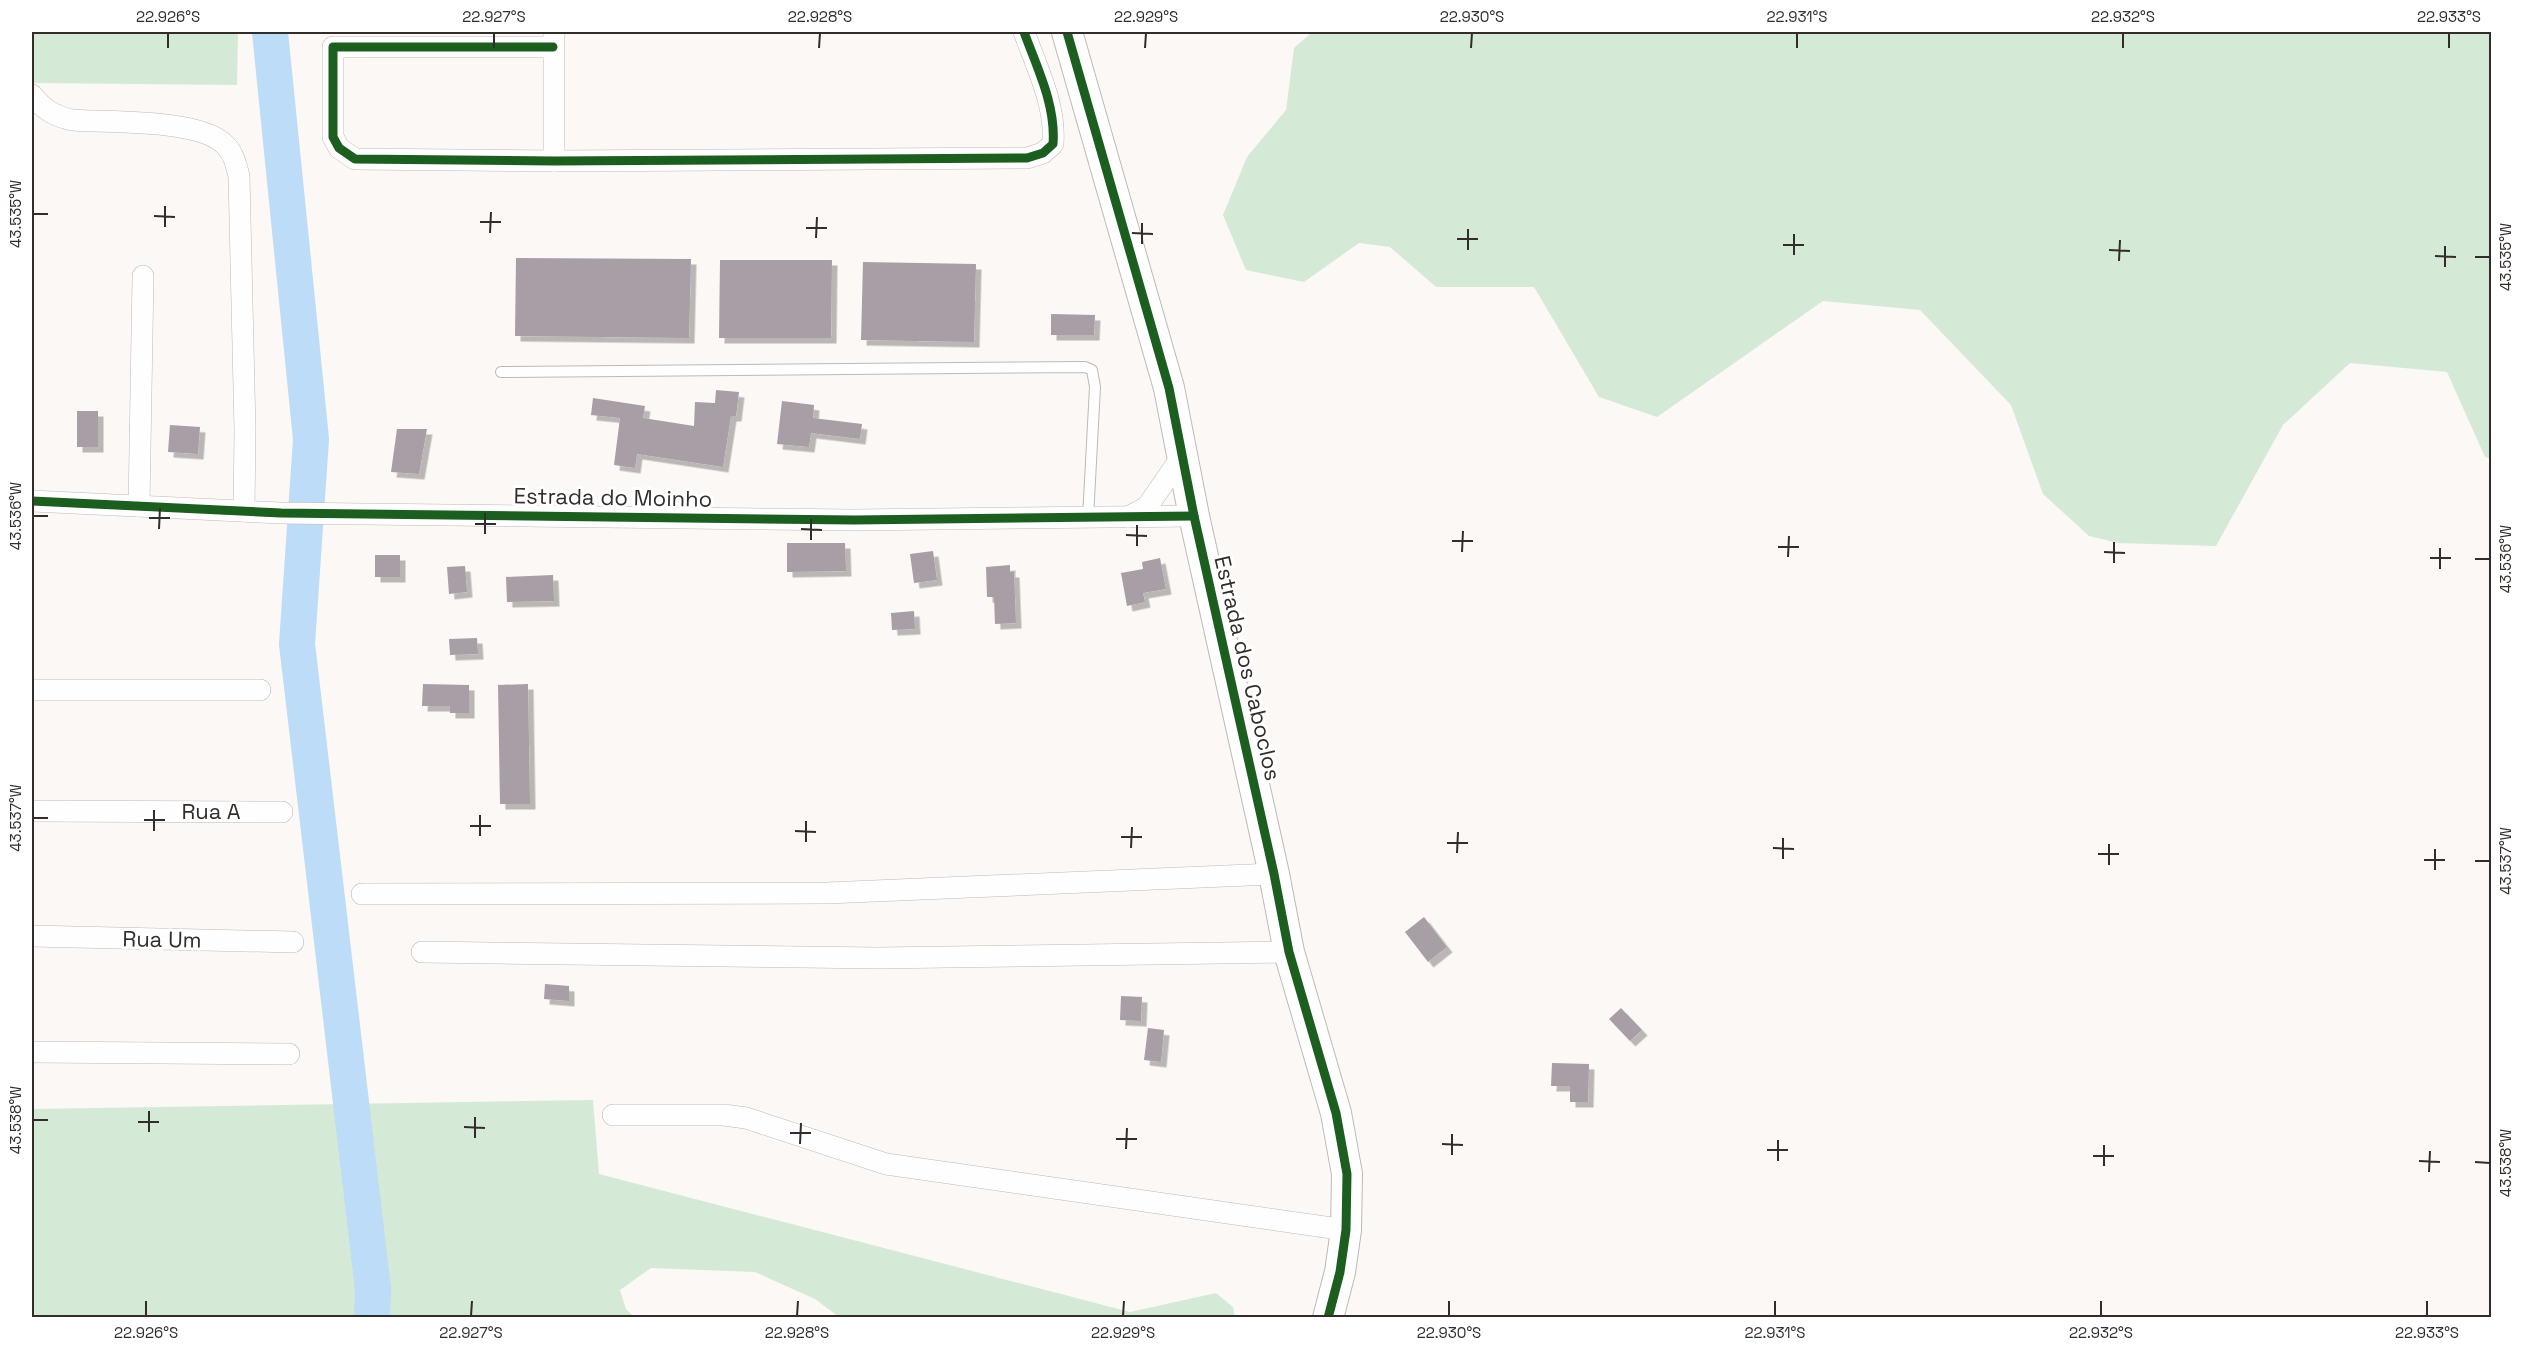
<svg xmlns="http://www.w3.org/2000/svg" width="2523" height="1349" font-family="'Space Grotesk',sans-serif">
	<defs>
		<filter id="shadow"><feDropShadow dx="5.5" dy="5.5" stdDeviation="0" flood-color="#0004"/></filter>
	</defs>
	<rect width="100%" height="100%" fill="#fcf8f5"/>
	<g fill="#d4ead6">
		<polygon points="33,32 238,32 237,85 32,83"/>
		<polygon points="1312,32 2491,32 2491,459 2485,457 2447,372 2350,363 2283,425 2216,546 2118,543 2089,536 2043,494 2011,405 1920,310 1823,301 1657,417 1599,397 1534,287 1436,287 1390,247 1359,243 1304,282 1246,270 1223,215 1247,157 1286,110 1294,48"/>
		<polygon points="593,1100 599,1174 1130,1312 1216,1293 1233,1307 1235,1317 839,1317 815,1299 755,1272 651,1268 620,1290 626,1309 634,1317 32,1317 32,1109"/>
	</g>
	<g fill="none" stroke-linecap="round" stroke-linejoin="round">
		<polyline stroke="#bcdcf8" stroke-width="36" points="270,32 311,439 297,644 373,1289 372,1318"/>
	</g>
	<g fill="#a89ea6" filter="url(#shadow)">
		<polygon points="516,258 691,259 689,338 515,336"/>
		<polygon points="720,260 832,260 831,338 719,338"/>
		<polygon points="863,262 976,264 974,342 861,340"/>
		<polygon points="1051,314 1095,315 1094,335 1051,335"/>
		<polygon points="716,390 739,392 736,416 731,416 723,467 637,454 635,468 614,465 620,418 591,415 593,398 645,406 643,418 694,426 695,402 715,403"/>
		<polygon points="782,401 814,405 813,418 862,424 860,439 811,433 809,447 777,444"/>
		<rect x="77" y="411" width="21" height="36"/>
		<polygon points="170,425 200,427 198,454 168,452"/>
		<polygon points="397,429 427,429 419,474 391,472"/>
		<polygon points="787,543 845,543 846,571 787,572"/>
		<polygon points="933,551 937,580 914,583 910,554"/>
		<rect x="375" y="555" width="25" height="22"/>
		<polygon points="1160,558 1166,589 1143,593 1145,602 1127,606 1121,573 1143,569 1142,562"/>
		<polygon points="1010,565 1010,572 1014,572 1016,623 995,624 994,597 987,597 986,567"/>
		<polygon points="465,566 467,592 449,594 447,567"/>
		<polygon points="553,575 554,601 507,602 506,577"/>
		<polygon points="914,611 915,629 892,630 891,613"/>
		<polygon points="477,638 478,654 450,655 449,639"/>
		<polygon points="423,684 469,685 469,713 450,713 450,706 422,706"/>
		<polygon points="528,684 530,804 500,804 498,685"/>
		<polygon points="1424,917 1447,947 1428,962 1405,932"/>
		<polygon points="545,984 569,986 569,1001 544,999"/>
		<polygon points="1121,996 1142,997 1141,1021 1120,1020"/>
		<polygon points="1621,1008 1642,1030 1630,1041 1609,1019"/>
		<polygon points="1148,1028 1164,1030 1161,1062 1144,1060"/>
		<polygon points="1552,1063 1589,1064 1588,1102 1570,1102 1570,1086 1551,1086"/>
	</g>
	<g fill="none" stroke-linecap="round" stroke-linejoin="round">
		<g stroke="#bdb9b6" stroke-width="12">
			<polyline id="lane" points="501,372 1085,367 1092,370 1095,387 1088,518"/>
		</g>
		<g stroke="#bdb9b6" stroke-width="22">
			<g id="street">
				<polyline points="554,32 554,161"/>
				<path d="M553 47H333V137L339 148 355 159 554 161 1027 158 1043 153 1053 144C1056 105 1037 68 1024 32"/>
				<path d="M32 95C43 109 54 116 72 120 110 123 196 119 223 143 233 151 236 164 239 176L245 430 244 511"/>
				<polyline points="32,501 281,513 854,520 1194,516"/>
				<polyline points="139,506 143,276"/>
				<polyline points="1128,517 1147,507 1178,462 1183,461"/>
				<polyline points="32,690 260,690"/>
				<polyline points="32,811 282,812"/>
				<polyline points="362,894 827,893 1274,874"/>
				<polyline points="32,936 293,942"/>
				<polyline points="422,952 878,958 1289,952"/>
				<polyline points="32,1052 289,1054"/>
				<polyline points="613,1115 724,1115 746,1118 886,1164 1346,1230"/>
			</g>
		</g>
		<g stroke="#bdb9b6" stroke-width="32">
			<polyline id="secondary" points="1067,32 1169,388 1194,516 1274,874 1289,952 1336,1113 1347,1174 1346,1230 1340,1272 1328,1318"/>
		</g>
		<use href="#lane" stroke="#fffefe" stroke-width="10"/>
		<use href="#street" stroke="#fffefe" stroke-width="21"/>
		<use href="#secondary" stroke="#fffefe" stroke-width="30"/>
		<g stroke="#fff" stroke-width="13">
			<g id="cycleway">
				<polyline points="1067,32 1169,388 1194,516 1274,874 1289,952 1336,1113 1347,1174 1346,1230 1340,1272 1328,1318"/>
				<path d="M553 47H333V137L339 148 355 159 554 161 1027 158 1043 153 1053 144C1056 105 1037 68 1024 32"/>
				<polyline points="32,501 281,513 854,520 1194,516"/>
			</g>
		</g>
		<use href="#cycleway" stroke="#1b5e20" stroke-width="9"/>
	</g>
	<path fill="none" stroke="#322d2a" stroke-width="2" d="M168 48V33M494 48V33M819 48 820 33M1145 48 1146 33M1471 48 1472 33M1797 48V33M2123 48V33M2449 48V33M33 214H48M154 216 175 217M480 222H501M165 227V206M806 228H827M490 233 491 212M1132 233 1153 234M816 238 817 217M1457 239H1478M1142 244V223M1783 245H1804M1468 250V229M2109 250 2130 251M1794 255V234M2435 256 2456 257M2475 257H2490M2119 261 2120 240M2445 267V246M33 516H48M149 518H170M475 524H496M159 529 160 508M801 529 822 530M485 534V513M1126 535 1147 536M811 540V519M1452 541H1473M1137 546V525M1778 547H1799M1462 552 1463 531M2104 552 2125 553M1788 557 1789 536M2430 558H2451M2475 559H2490M2114 563V542M2440 569V548M33 818H48M144 820H165M470 826H491M154 831V810M795 831 816 832M480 836V815M1121 837H1142M806 842V821M1447 843H1468M1131 848 1132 827M1773 848 1794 849M1457 853 1458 832M2098 854H2119M1783 859V838M2424 860H2445M2475 861H2490M2109 865V844M2435 870V849M33 1120H48M138 1122H159M464 1127 485 1128M149 1132V1111M790 1133H811M475 1138V1117M1116 1139H1137M800 1144 801 1123M1442 1144 1463 1145M1126 1149 1127 1128M1767 1150H1788M1452 1155V1134M2093 1156H2114M1778 1161V1140M2419 1161 2440 1162M2475 1162 2490 1163M2104 1166V1145M2429 1172 2430 1151M146 1316V1301M471 1316 472 1301M797 1316 798 1301M1123 1316 1124 1301M1449 1316V1301M1775 1316V1301M2101 1316V1301M2427 1316V1301"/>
	<g text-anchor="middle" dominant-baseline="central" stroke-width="6" stroke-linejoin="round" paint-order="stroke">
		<g font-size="22" fill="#322d2a" stroke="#fff">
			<text transform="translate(613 497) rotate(1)">Estrada do Moinho</text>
			<text transform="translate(1248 668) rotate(77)">Estrada dos Caboclos</text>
			<text x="211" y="811">Rua A</text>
			<text transform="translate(162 939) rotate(1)">Rua Um</text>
		</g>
	</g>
	<rect width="2523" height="1349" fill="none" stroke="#ffffff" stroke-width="66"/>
	<rect x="33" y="33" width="2457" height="1283" fill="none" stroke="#322d2a" stroke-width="2"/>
	<g font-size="15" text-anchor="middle" fill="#322d2a">
		<text x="168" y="22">22.926°S</text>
		<text x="494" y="22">22.927°S</text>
		<text x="820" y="22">22.928°S</text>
		<text x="1146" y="22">22.929°S</text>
		<text x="1472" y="22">22.930°S</text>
		<text x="1797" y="22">22.931°S</text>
		<text x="2123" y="22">22.932°S</text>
		<text x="2449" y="22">22.933°S</text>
		<text transform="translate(16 214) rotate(-90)" y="5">43.535°W</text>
		<text transform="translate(2506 257) rotate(-90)" y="5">43.535°W</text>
		<text transform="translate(16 516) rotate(-90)" y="5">43.536°W</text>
		<text transform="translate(2506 559) rotate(-90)" y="5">43.536°W</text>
		<text transform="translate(16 818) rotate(-90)" y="5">43.537°W</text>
		<text transform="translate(2506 861) rotate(-90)" y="5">43.537°W</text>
		<text transform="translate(16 1120) rotate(-90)" y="5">43.538°W</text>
		<text transform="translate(2506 1163) rotate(-90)" y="5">43.538°W</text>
		<text x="146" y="1338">22.926°S</text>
		<text x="471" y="1338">22.927°S</text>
		<text x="797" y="1338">22.928°S</text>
		<text x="1123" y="1338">22.929°S</text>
		<text x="1449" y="1338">22.930°S</text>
		<text x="1775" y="1338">22.931°S</text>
		<text x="2101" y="1338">22.932°S</text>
		<text x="2427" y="1338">22.933°S</text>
	</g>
</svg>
